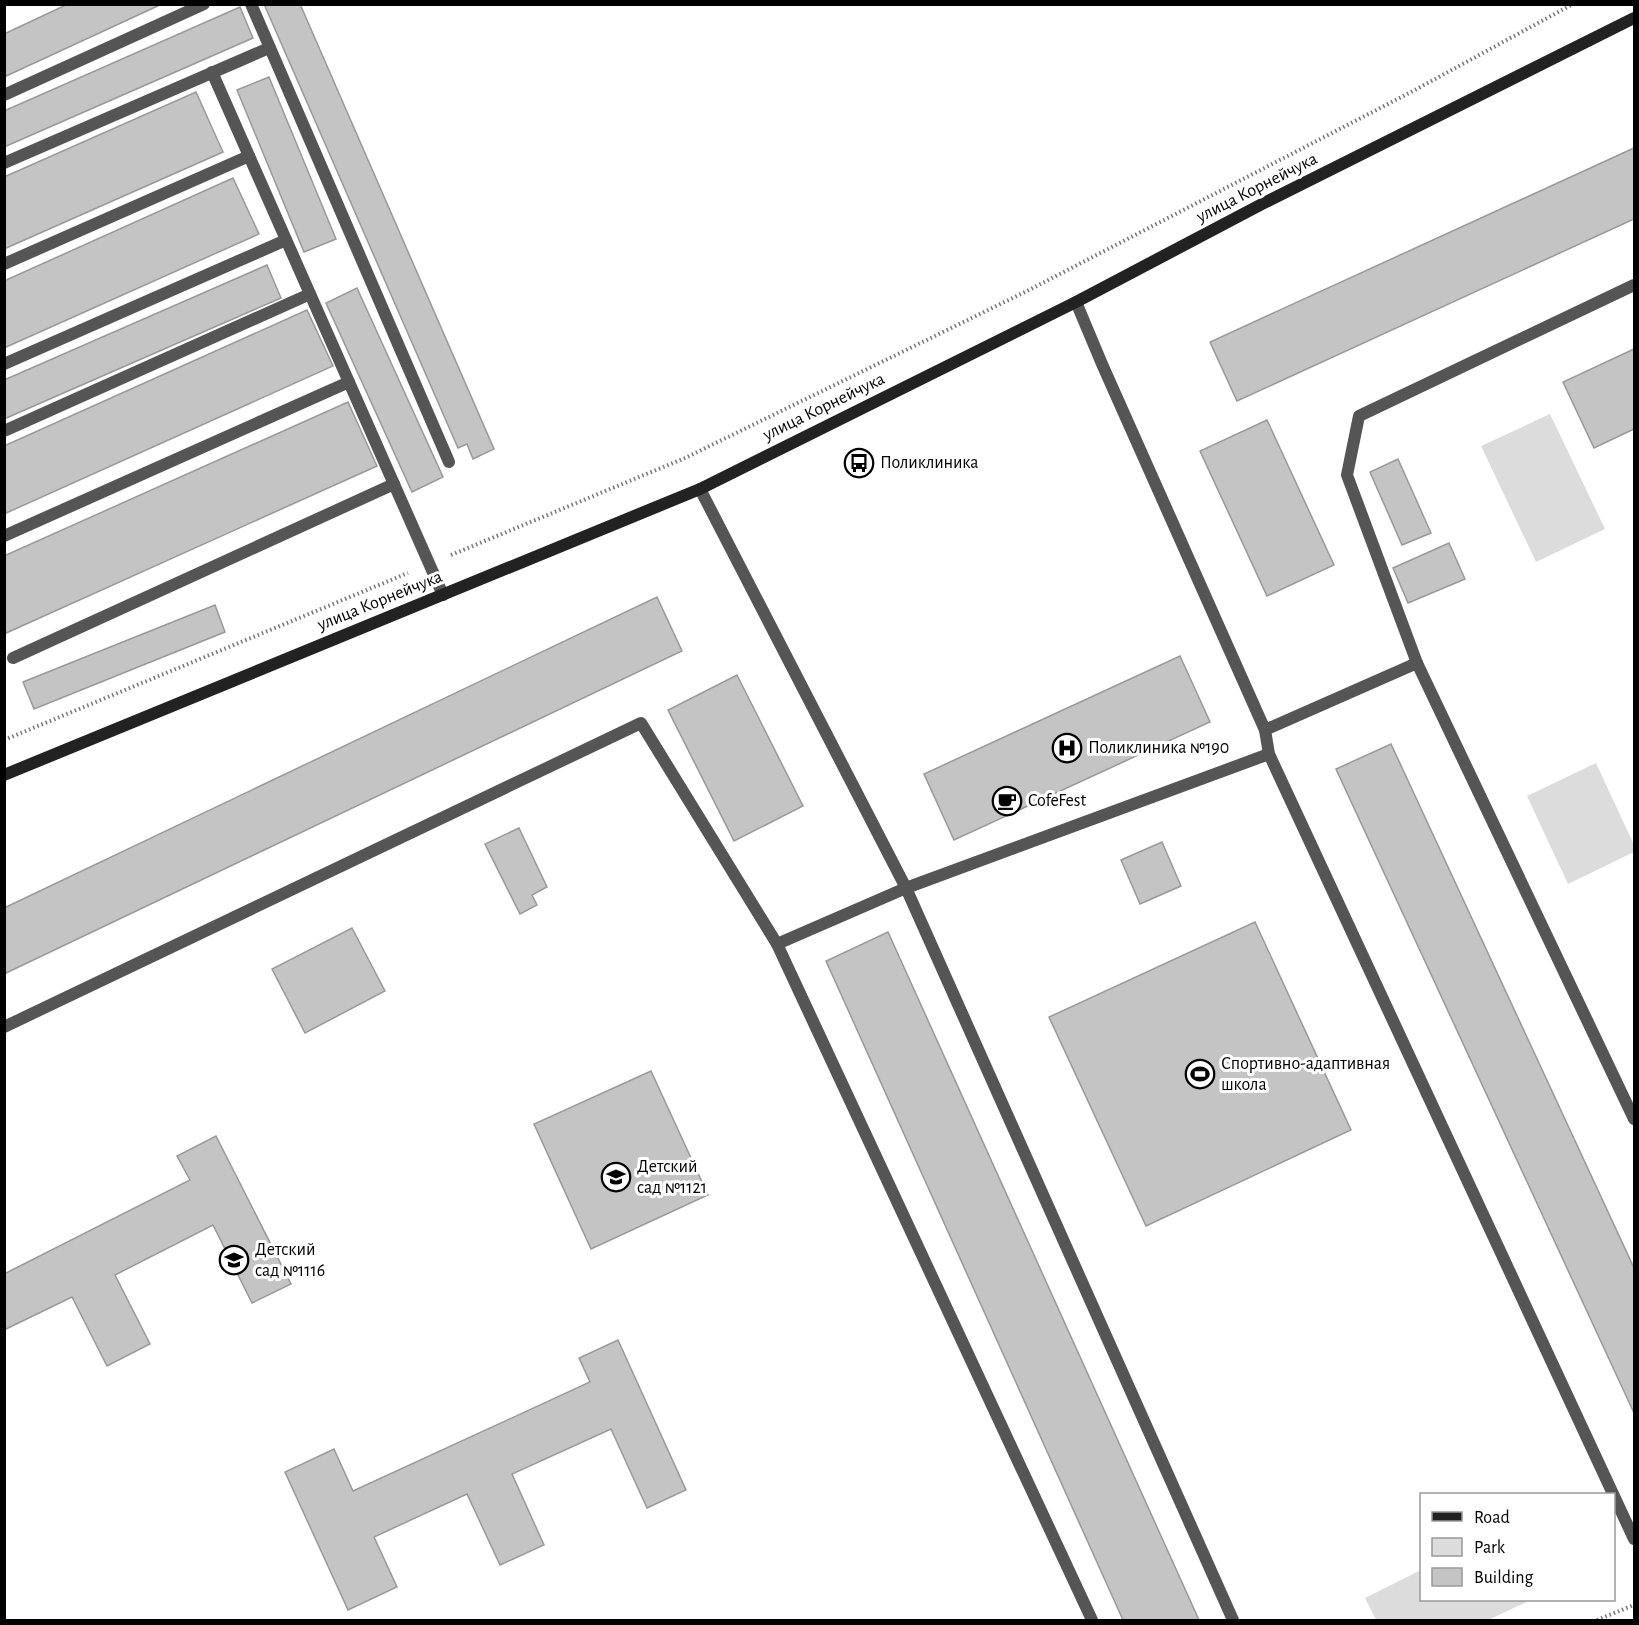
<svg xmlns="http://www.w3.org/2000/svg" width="1639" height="1625" font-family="'Alegreya Sans',sans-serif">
	<rect width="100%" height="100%" fill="#fff"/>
	<g fill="#dcdcdc">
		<polygon points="1550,414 1605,529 1536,562 1481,446"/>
		<polygon points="1596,763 1634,845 1634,852 1568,884 1527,796"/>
		<polygon points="1421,1570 1422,1600 1531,1600 1488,1620 1376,1620 1365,1598"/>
	</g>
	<g fill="#c4c4c4" stroke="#999" stroke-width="1.5">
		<polygon points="68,4 162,4 4,77 4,34"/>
		<polygon points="264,4 300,4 494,449 473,459 467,444 458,448"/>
		<polygon points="240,7 253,38 4,147 4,111"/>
		<polygon points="269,77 336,239 304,252 237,90"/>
		<polygon points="196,92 223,152 4,249 4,177"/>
		<polygon points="1634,148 1634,219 1237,401 1210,342"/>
		<polygon points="233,178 259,234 4,348 4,281"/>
		<polygon points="267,265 281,298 4,419 4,380"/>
		<polygon points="357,288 443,477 412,492 326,303"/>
		<polygon points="307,310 333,366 4,514 4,446"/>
		<polygon points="1634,349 1634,429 1594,448 1563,382"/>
		<polygon points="348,402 377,466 4,634 4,556"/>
		<polygon points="1267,420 1334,565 1267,596 1200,451"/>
		<polygon points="1398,459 1431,533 1402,545 1370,472"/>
		<polygon points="1449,543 1465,579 1408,603 1393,568"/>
		<polygon points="657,597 682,651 4,974 4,908"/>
		<polygon points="215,605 225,632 34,709 23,682"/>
		<polygon points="1180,656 1210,722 954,840 924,774"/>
		<polygon points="737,675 803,806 734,841 668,710"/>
		<polygon points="1391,744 1634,1268 1634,1413 1336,769"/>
		<polygon points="519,828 547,887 532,895 537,905 520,914 485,844"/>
		<polygon points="1162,842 1181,886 1140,904 1121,860"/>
		<polygon points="1255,922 1351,1130 1146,1226 1049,1017"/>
		<polygon points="352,928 385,991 305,1033 272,969"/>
		<polygon points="888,932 1199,1620 1123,1620 826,961"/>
		<polygon points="651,1071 708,1195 591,1249 534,1124"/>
		<polygon points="216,1136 291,1284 252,1303 213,1225 115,1275 150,1344 107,1366 72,1297 4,1330 4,1274 190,1180 177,1156"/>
		<polygon points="618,1340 686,1490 647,1508 611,1429 512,1474 544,1545 500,1565 467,1494 374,1537 397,1587 348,1610 285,1472 334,1449 353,1491 590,1382 579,1358"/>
	</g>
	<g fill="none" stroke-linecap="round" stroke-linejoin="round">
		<g stroke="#777" stroke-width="4" stroke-dasharray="1.5 3" stroke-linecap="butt">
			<polyline points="451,555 685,458 1029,290 1413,91 1573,4"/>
			<polyline points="4,740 408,573"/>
			<polyline points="1597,1620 1634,1605"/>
		</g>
		<g stroke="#555" stroke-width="12">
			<polyline points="251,4 449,462"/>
			<polyline points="212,72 443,595"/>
			<polyline points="4,95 204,4"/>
			<polyline points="4,163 269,48"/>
			<polyline points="4,264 249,156"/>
			<polyline points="1076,302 1102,364 1265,730 1269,754 1634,1539"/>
			<polyline points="4,364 286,240"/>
			<polyline points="4,431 310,294"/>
			<polyline points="700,489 906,888 1269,754"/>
			<polyline points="4,536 349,382"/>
			<polyline points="13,658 394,484"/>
			<polyline points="1417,663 1347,475 1359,416 1634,285"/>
			<polyline points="1265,730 1417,663 1634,1119"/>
			<polyline points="777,944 906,888 1233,1620"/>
			<polyline points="4,1027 641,723 777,944 1092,1620"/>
		</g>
		<polyline stroke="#222" stroke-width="12" points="4,775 700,489 1076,302 1262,204 1634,18"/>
	</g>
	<defs>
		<g id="bus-ring" transform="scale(1.5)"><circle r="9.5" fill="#fff" stroke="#000" stroke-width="1.5"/><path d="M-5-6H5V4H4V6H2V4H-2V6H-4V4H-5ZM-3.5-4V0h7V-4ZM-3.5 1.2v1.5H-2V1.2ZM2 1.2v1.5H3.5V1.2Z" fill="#000"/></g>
		<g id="hospital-ring" transform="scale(1.5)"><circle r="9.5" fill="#fff" stroke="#000" stroke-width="1.5"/><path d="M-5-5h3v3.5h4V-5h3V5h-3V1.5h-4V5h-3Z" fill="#000"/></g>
		<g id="cafe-ring" transform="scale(1.5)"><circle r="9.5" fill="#fff" stroke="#000" stroke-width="1.5"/><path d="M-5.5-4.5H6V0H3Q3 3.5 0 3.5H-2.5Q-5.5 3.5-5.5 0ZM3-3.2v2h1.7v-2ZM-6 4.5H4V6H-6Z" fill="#000"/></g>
		<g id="stadium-ring" transform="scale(1.5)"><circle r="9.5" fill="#fff" stroke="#000" stroke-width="1.5"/><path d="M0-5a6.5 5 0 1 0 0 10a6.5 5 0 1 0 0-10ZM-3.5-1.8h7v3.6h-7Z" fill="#000"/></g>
		<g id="school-ring" transform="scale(1.5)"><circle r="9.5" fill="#fff" stroke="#000" stroke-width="1.5"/><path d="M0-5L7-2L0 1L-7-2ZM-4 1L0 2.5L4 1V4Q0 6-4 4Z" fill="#000"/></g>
	</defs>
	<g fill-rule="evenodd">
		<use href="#bus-ring" x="859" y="463"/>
		<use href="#hospital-ring" x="1067" y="748"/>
		<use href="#cafe-ring" x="1007" y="801"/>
		<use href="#stadium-ring" x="1200" y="1074"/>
		<use href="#school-ring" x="616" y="1177"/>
		<use href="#school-ring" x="234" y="1260"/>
	</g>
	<g text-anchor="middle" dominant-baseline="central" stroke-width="6" stroke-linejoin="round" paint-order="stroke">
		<g font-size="18" fill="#000" stroke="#fff">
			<text transform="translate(1257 188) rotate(-27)">улица Корнейчука</text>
			<text transform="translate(824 407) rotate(-26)">улица Корнейчука</text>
			<text transform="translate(380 601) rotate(-22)">улица Корнейчука</text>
		</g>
		<g font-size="18" fill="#000" stroke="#fff" text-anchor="start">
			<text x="880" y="463">Поликлиника</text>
			<text x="1088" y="748">Поликлиника №190</text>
			<text x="1028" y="801">CofeFest</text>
			<text x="1221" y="1064">Спортивно-адаптивная<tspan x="1221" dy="21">школа</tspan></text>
			<text x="637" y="1167">Детский<tspan x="637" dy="21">сад №1121</tspan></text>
			<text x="255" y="1250">Детский<tspan x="255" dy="21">сад №1116</tspan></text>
		</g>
	</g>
	<rect width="1639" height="1625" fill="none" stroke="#000000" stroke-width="12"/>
	<rect x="1420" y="1493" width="195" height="108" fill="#ffffff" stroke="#999999" stroke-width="1.5"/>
	<rect x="1432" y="1512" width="30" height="9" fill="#222222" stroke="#999999" stroke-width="1.5"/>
	<text x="1474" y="1523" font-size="18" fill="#000000">Road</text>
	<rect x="1432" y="1538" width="30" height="18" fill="#dcdcdc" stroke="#999999" stroke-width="1.5"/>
	<text x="1474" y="1553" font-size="18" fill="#000000">Park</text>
	<rect x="1432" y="1568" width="30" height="18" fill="#c4c4c4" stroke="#999999" stroke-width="1.5"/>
	<text x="1474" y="1583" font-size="18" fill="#000000">Building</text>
</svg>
